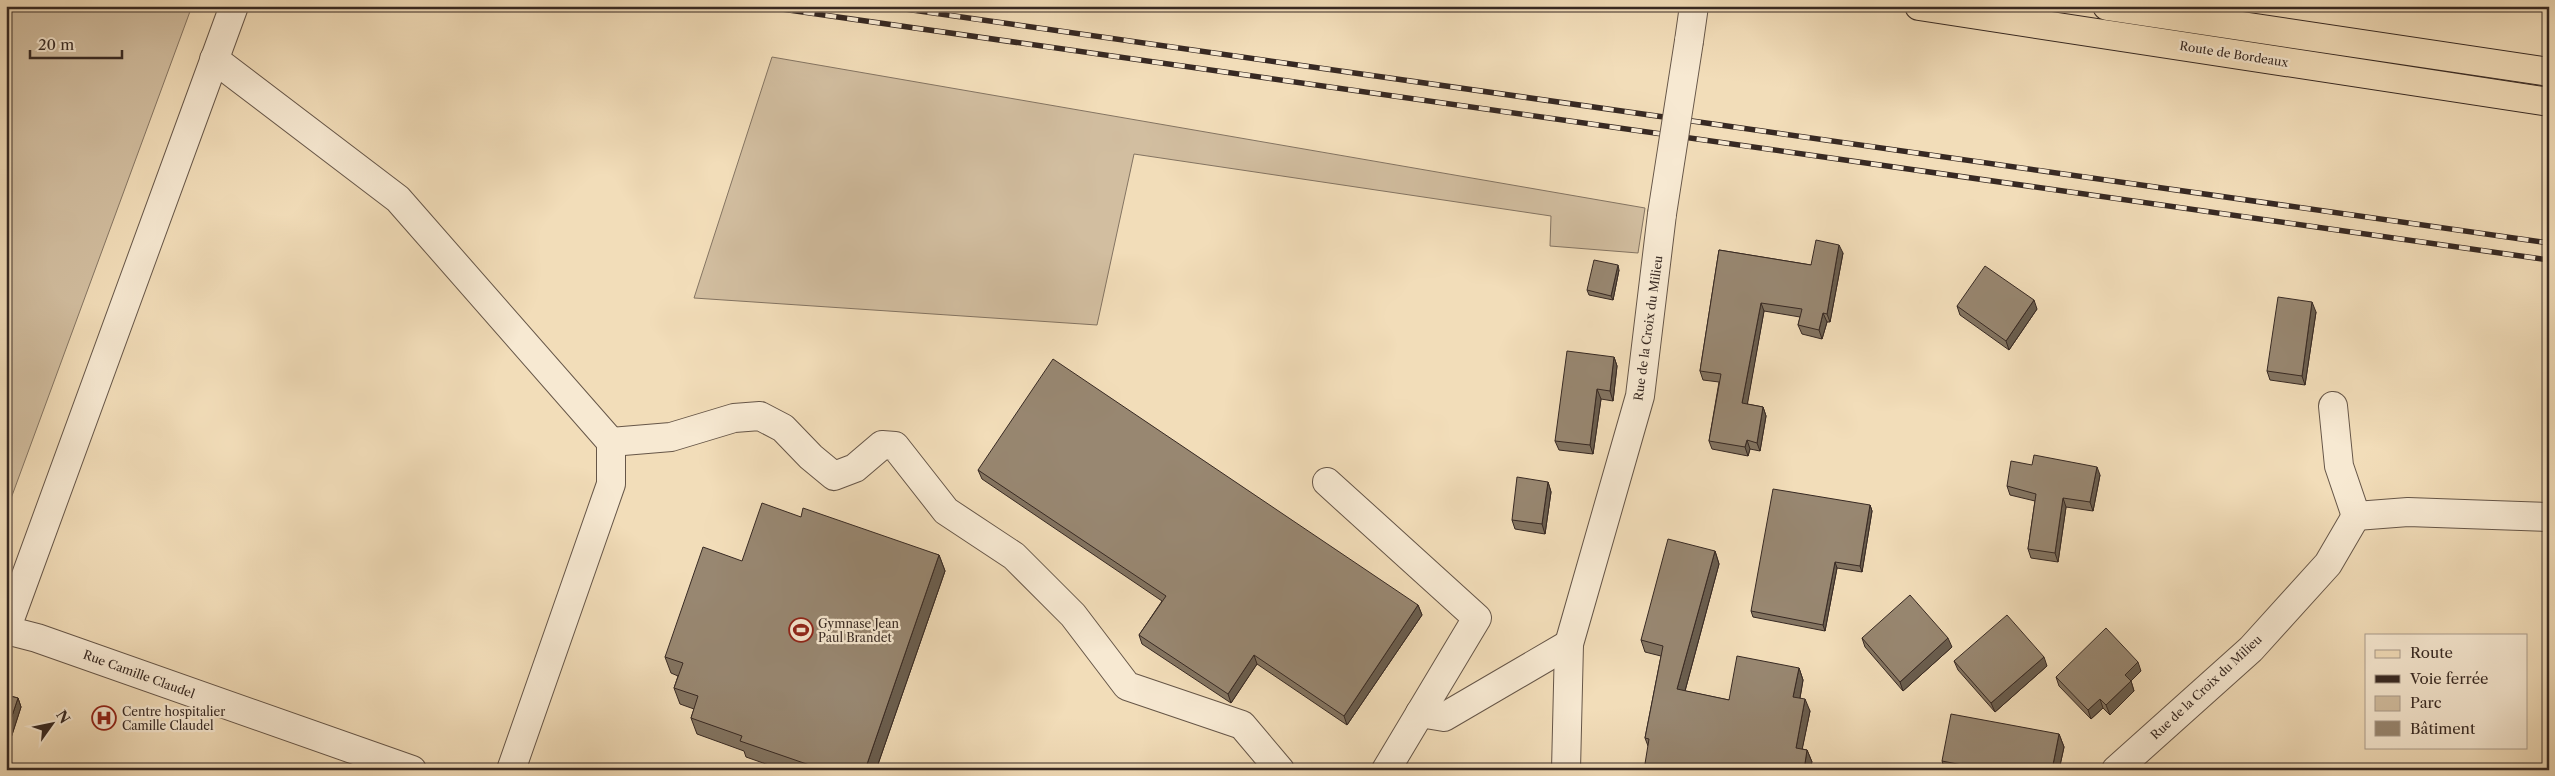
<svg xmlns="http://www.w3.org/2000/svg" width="2555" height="776" font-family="'Libre Caslon Text',serif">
	<rect width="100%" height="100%" fill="#f2ddb9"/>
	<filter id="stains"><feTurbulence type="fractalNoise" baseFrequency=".004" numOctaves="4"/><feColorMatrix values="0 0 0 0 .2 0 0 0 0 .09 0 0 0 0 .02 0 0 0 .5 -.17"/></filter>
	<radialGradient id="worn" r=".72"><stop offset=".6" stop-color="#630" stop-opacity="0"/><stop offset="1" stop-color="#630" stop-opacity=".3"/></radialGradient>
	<g fill="#d2bea0" stroke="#847462">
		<polygon points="6,6 192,6 6,512"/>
		<polygon points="772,57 1645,208 1638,253 1550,246 1551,216 1134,154 1097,325 694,298"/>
	</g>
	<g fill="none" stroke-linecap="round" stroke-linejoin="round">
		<g stroke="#665648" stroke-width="30">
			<g id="minor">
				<polyline points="1689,41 1694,6"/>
				<polyline points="214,59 398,199 611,442 611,484 511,770"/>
				<polyline points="2333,406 2339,466 2356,516"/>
				<polyline points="611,442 671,437 734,418 760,416 783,428 811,457 834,476 855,468 882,445 895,446 946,511 1014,556 1073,615 1127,686 1242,725 1280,770"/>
				<polyline points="1327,482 1477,618 1386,770"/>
				<polyline points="2356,516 2408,512 2549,517"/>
				<polyline points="6,630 234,6"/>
				<polyline points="6,630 37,638 412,770"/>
				<polyline points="1420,713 1444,717 1569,644"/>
				<polyline points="1566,770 1569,644 1640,396 1662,214"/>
				<polyline points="2116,770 2251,649 2328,564 2356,516"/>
			</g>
		</g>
		<g stroke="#372923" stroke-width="30">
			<g id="major">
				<polyline points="1919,6 2549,102"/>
				<polyline points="2107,6 2549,72"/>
			</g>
		</g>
		<use href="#minor" stroke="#f7e9d2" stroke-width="28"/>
		<use href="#major" stroke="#f2ddb9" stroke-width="28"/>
		<g stroke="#372923" stroke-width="5.5">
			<g id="rail">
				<polyline points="760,6 2549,260"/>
				<polyline points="884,6 2549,243"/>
			</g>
		</g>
		<use href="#rail" stroke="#f7e9d2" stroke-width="4" stroke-dasharray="11" stroke-linecap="butt"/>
		<g stroke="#665648" stroke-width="30" stroke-linecap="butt">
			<polyline id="minor-bridge" points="1662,214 1689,41"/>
		</g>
		<use href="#minor-bridge" stroke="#f7e9d2" stroke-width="28"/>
	</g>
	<g fill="#837461" stroke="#372923">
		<polygon points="1719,250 1811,265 1843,253 1830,322 1827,322 1822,339 1802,334 1798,325 1800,317 1764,311 1747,404 1763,407 1766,416 1760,451 1750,449 1748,456 1712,449 1709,441 1719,382 1703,380 1700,371"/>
		<polygon points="1619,270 1613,300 1589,295 1587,290"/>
		<polygon points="1957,306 2037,309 2009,350 1960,315"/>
		<polygon points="2316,312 2305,385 2270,380 2267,371"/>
		<polygon points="1614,357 1617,366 1613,401 1601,399 1593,454 1559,450 1555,441"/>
		<polygon points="978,470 1418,605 1422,615 1347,725 1257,664 1231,703 1142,644 1139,635 1162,601 982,479"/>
		<polygon points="2100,475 2093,511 2066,507 2058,562 2031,558 2028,549 2035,501 2010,495 2007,486"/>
		<polygon points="1548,482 1551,492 1545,534 1515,529 1512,520"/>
		<polygon points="1870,505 1872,511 1862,572 1837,568 1825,631 1753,617 1751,611"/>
		<polygon points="801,517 939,555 945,571 876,770 783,770 746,757 744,751 697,734 691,718 694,709 680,704 674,688 678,676 671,673 665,657 742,561"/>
		<polygon points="1715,551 1719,564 1685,691 1729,700 1799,668 1803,680 1800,698 1810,711 1802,749 1807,750 1812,762 1648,746 1645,738 1661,656 1645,652 1641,640"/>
		<polygon points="1862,638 1952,647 1903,691 1865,647"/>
		<polygon points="1954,661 2047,666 1995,712 1958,670"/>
		<polygon points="2141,671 2131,681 2134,691 2110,715 2103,708 2091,719 2059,686 2056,677"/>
		<polygon points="6,695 18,698 21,707 9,744 6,743"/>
		<polygon points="2059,734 2064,747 2059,770 1945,770 1942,761"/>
	</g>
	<g fill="#6a5e4f" stroke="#372923">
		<polygon points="1839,245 1843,253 1830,322 1827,314"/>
		<polygon points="1618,265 1619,270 1613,300 1611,296"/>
		<polygon points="2034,300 2037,309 2009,350 2006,341"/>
		<polygon points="2312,302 2316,312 2305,385 2302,376"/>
		<polygon points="1761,303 1764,311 1746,412 1742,403"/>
		<polygon points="1823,313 1827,322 1822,339 1819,330"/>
		<polygon points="1614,357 1617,366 1613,401 1610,391"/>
		<polygon points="1597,389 1601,399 1593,454 1590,445"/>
		<polygon points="1763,407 1766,416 1760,451 1757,443"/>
		<polygon points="1747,440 1750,449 1748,456 1745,447"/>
		<polygon points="2097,467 2100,475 2093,511 2090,502"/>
		<polygon points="1548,482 1551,492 1545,534 1542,524"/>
		<polygon points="2063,498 2066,507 2058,562 2055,553"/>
		<polygon points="1870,505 1872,511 1862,572 1860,566"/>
		<polygon points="1715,551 1719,564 1682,702 1677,689"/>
		<polygon points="939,555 945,571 876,770 865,770"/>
		<polygon points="1835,562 1837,568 1825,631 1823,625"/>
		<polygon points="1418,605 1422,615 1347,725 1344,716"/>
		<polygon points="1948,638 1952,647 1903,691 1900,682"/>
		<polygon points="1254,655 1257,664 1231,703 1228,694"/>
		<polygon points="2044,657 2047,666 1995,712 1991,703"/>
		<polygon points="2138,662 2141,671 2128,684 2125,675"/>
		<polygon points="1799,668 1803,680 1798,709 1793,697"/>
		<polygon points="2131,681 2134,691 2110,715 2106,705"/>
		<polygon points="18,698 21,707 9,744 6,734"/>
		<polygon points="1805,699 1810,711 1800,760 1796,748"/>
		<polygon points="2100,699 2103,708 2091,719 2088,710"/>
		<polygon points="2059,734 2064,747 2059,770 2052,770"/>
		<polygon points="1807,750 1812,762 1810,770 1804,770"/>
	</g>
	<g fill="#988771" stroke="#372923">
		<polygon points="1816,240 1839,245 1827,314 1823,313 1819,330 1798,325 1802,309 1761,303 1742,403 1763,407 1757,443 1747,440 1745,447 1709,441 1721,374 1700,371 1719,250 1811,265"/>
		<polygon points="1594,260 1618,265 1611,296 1587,290"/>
		<polygon points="1985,266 2034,300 2006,341 1957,306"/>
		<polygon points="2278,297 2312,302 2302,376 2267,371"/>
		<polygon points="1567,351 1614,357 1610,391 1597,389 1590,445 1555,441"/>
		<polygon points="1053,359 1418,605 1344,716 1254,655 1228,694 1139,635 1166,596 978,470"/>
		<polygon points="2034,455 2097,467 2090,502 2063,498 2055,553 2028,549 2036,494 2007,486 2011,461 2032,465"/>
		<polygon points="1517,477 1548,482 1542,524 1512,520"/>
		<polygon points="1773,489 1870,505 1860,566 1835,562 1823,625 1751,611"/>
		<polygon points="762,503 801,517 803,508 939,555 865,770 824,770 740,741 742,736 691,718 698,696 674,688 683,663 665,657 703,547 742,561"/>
		<polygon points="1668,539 1715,551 1677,689 1729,700 1737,656 1799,668 1793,697 1805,699 1796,748 1807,750 1804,770 1644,770 1649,739 1645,738 1663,646 1641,640"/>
		<polygon points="1910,595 1948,638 1900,682 1862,638"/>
		<polygon points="2007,615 2044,657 1991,703 1954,661"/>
		<polygon points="2106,628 2138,662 2125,675 2131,681 2106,705 2100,699 2088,710 2056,677"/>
		<polygon points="6,695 18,698 6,734"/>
		<polygon points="1951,714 2059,734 2052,770 1988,770 1942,761"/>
	</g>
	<defs>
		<g id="stadium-ring" transform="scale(1.25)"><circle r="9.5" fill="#f7e9d2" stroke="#8f2418" stroke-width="1.5"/><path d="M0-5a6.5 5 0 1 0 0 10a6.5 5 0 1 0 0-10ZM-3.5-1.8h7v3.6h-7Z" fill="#8f2418"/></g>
		<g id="hospital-ring" transform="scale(1.25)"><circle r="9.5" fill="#f7e9d2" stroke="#8f2418" stroke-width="1.5"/><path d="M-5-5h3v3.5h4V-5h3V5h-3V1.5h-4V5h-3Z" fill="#8f2418"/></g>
	</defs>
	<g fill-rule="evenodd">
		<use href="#stadium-ring" x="801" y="630"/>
		<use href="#hospital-ring" x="104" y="718"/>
	</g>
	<g text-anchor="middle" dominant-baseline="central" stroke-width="4.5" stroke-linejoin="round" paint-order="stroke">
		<g font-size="12" fill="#372923" stroke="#f7e9d2">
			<text transform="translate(2234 54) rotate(9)">Route de Bordeaux</text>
			<text transform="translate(1648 328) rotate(-82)">Rue de la Croix du Milieu</text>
			<text transform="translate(139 674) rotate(20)">Rue Camille Claudel</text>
			<text transform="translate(2206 687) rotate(-43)">Rue de la Croix du Milieu</text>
		</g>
		<g font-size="12" fill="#372923" stroke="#f7e9d2" text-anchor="start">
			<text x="818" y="623">Gymnase Jean<tspan x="818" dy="14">Paul Brandet</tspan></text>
			<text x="122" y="711">Centre hospitalier<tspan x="122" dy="14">Camille Claudel</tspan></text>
		</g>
	</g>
	<rect width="2555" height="776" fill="none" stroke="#f2ddb9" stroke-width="25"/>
	<rect x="8" y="8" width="2540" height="761" fill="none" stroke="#372923" stroke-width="2.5"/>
	<rect x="12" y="12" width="2530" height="751" fill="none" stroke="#372923"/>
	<rect x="2365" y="634" width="162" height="115" fill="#f7e9d2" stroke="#aa9c8c"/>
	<rect x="2375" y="650" width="25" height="8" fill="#f2ddb9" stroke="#aa9c8c"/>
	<text x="2410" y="658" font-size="15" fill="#372923">Route</text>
	<rect x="2375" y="675" width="25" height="8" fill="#372923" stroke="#aa9c8c"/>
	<text x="2410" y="684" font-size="15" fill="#372923">Voie ferrée</text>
	<rect x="2375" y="696" width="25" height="15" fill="#d2bea0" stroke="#aa9c8c"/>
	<text x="2410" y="708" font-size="15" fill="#372923">Parc</text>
	<rect x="2375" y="721" width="25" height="15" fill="#988771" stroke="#aa9c8c"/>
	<text x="2410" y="734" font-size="15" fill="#372923">Bâtiment</text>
	<g transform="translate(52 724) rotate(57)" stroke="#f7e9d2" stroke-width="4" paint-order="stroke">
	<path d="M0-4L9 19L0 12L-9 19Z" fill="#372923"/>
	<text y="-8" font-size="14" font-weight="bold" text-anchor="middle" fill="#372923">N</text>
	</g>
	<path d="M30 50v8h92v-8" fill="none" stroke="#372923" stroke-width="2.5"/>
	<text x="38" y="50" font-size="15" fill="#372923" stroke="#f7e9d2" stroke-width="4" paint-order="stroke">20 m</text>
	<rect width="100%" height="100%" filter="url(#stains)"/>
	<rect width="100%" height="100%" fill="url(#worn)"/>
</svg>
